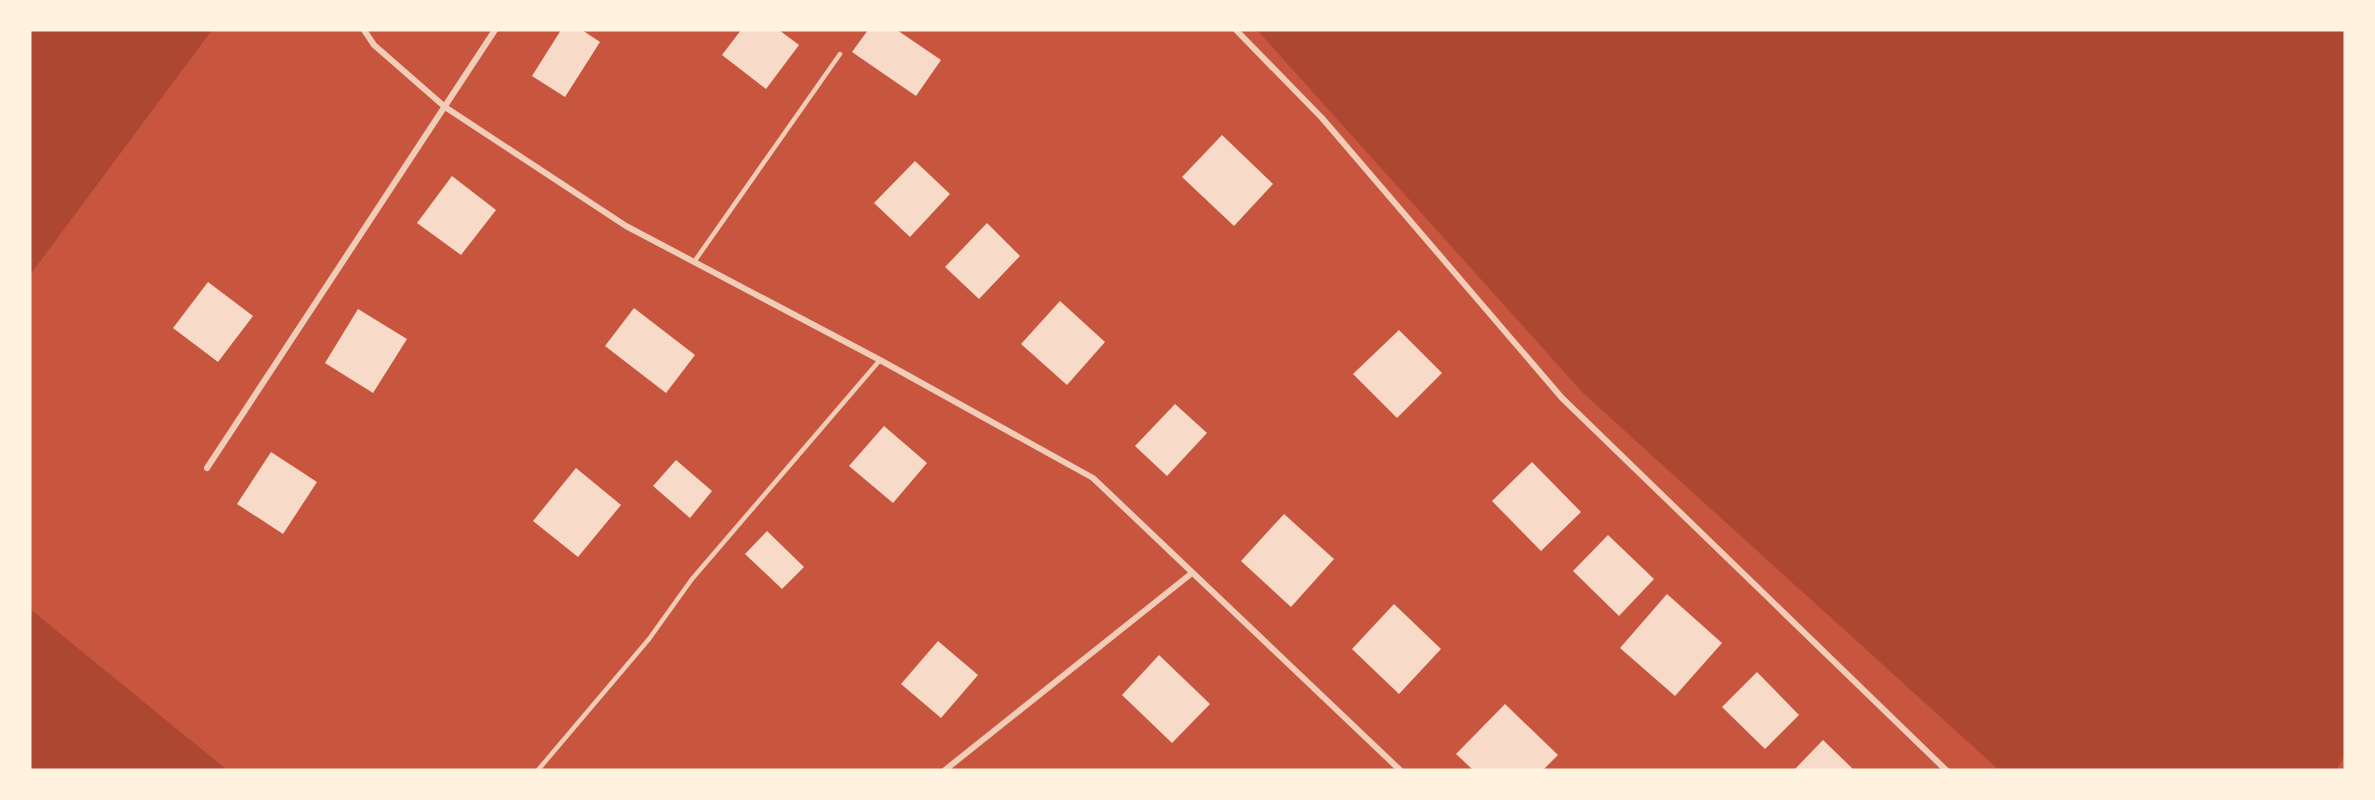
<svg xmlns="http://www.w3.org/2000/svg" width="2375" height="800" font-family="'Alegreya Sans',sans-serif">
	<rect width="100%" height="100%" fill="#c8553d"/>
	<g fill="#ae4732">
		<polygon points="30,30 212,30 30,275"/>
		<polygon points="1257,30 2345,30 2345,755 2336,770 1999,770 1583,393"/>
		<polygon points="30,609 227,770 30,770"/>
	</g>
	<g fill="#f7dbc8">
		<polygon points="561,30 582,30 600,42 565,97 532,76"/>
		<polygon points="741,30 779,30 799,45 766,89 722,55"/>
		<polygon points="868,30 897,30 941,60 916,96 852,52"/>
		<polygon points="1222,135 1273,184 1234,226 1182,177"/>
		<polygon points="915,161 950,194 910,237 874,203"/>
		<polygon points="452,176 496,210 461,255 417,223"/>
		<polygon points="987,223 1020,256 979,299 945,267"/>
		<polygon points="208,282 253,316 218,362 173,328"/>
		<polygon points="1060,301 1105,342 1067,385 1021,344"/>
		<polygon points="634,308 695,355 666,393 605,346"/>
		<polygon points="358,309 407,339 373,393 325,363"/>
		<polygon points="1399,330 1442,373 1397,418 1353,374"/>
		<polygon points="1175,404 1207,433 1167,476 1135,446"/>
		<polygon points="884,426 927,463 893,503 849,466"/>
		<polygon points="271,452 317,482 283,534 237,504"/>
		<polygon points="676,460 712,491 690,518 653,486"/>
		<polygon points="1532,462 1581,512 1541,551 1492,501"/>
		<polygon points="576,468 621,505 578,557 533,521"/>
		<polygon points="1284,514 1334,559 1291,607 1241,561"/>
		<polygon points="767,531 804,567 782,589 745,554"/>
		<polygon points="1608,535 1654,579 1619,616 1573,571"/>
		<polygon points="1667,594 1722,643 1675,696 1620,648"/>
		<polygon points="1394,604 1441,649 1399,694 1352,649"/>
		<polygon points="938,641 978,675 941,718 901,684"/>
		<polygon points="1159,655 1210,704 1172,743 1122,695"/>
		<polygon points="1757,672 1799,715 1765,749 1722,707"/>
		<polygon points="1505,704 1558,755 1543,770 1473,770 1456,754"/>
		<polygon points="1823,740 1854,770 1794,770"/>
	</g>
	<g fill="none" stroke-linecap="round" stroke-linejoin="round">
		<g stroke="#f1ccb7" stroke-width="4.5">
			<polyline points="694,262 840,54"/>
			<polyline points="538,770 649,639 692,579 880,360"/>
		</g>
		<g stroke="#f1ccb7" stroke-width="6">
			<polyline points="364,30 374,45 445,107 626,226 880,360 1093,478 1400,770"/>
			<polyline points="1236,30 1322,118 1562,398 1946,770"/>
			<polyline points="207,468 495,30"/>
			<polyline points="945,770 1192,573"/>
		</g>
	</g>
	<rect width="2375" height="800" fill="none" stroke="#fff3e0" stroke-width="63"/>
</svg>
